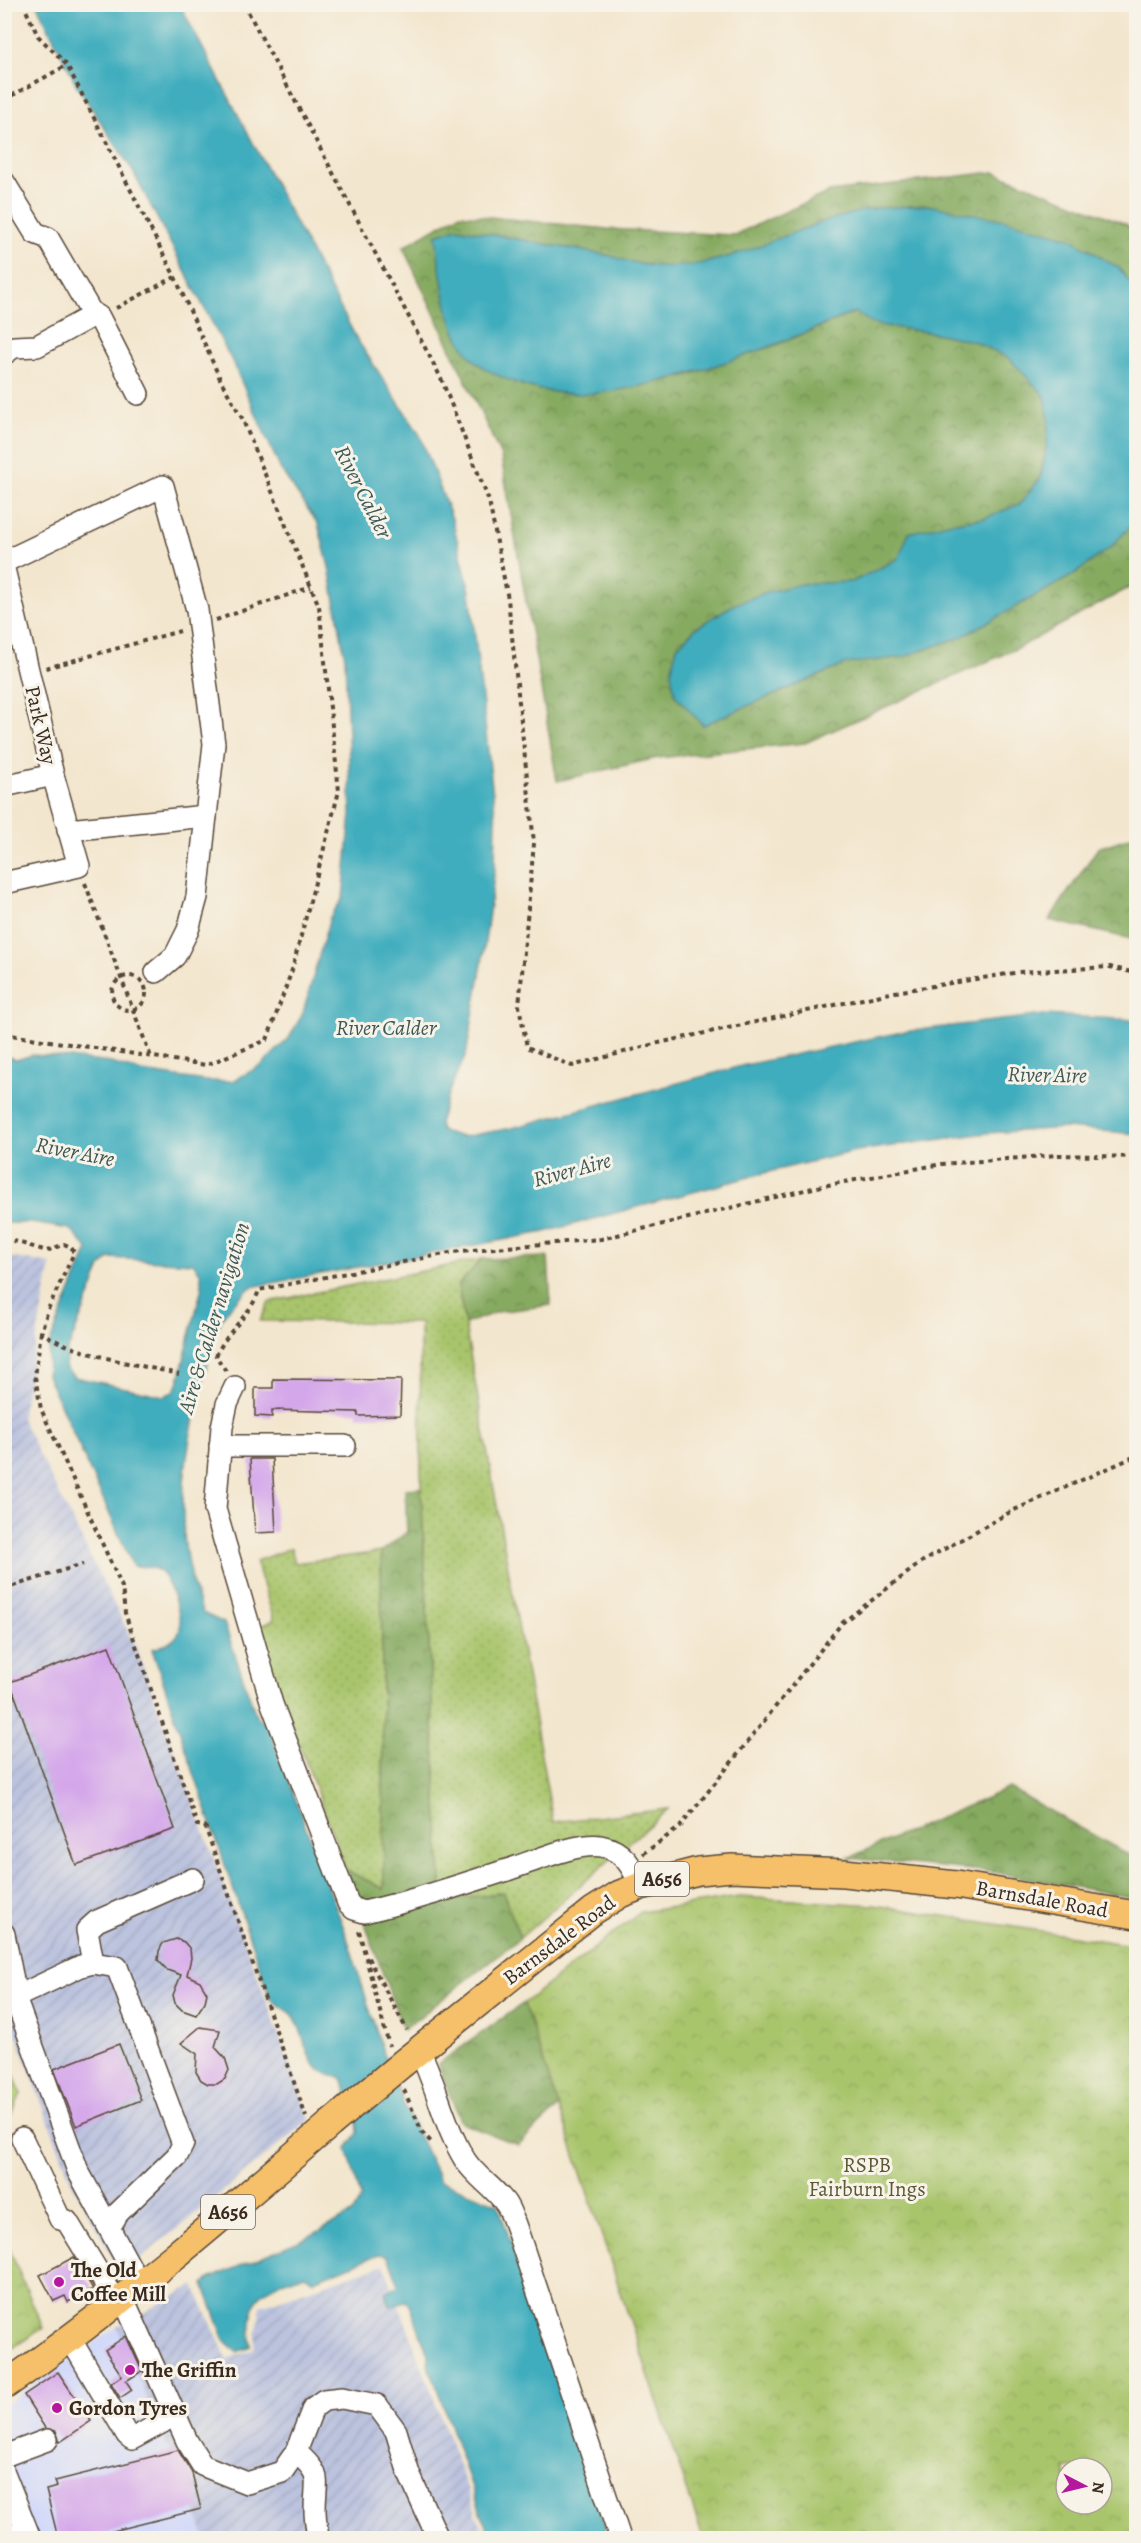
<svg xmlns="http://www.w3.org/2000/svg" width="1141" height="2543" font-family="Alegreya,serif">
	<defs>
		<pattern id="industrial-furrows" width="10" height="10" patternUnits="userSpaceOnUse" patternTransform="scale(1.5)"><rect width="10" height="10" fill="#bcc3de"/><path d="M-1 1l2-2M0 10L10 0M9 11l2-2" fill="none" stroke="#a2a8be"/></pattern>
		<pattern id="grass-dots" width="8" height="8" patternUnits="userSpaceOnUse" patternTransform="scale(1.5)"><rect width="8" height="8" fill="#a9c56c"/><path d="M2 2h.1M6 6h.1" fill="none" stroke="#92a95d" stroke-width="1.8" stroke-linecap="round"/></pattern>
		<pattern id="forest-crowns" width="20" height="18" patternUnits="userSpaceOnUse" patternTransform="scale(1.5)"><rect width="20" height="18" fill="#86aa60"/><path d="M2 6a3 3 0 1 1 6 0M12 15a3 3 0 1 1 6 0" fill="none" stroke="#6f8b4f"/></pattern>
		<pattern id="park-crowns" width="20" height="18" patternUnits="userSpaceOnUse" patternTransform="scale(1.5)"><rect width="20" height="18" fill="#a9c56c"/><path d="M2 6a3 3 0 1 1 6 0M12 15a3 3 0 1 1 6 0" fill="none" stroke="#92a95d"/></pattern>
	</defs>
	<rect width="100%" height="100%" fill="#f7f3e8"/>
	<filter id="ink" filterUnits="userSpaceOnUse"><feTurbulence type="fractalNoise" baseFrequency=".0167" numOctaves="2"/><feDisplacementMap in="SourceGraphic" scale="12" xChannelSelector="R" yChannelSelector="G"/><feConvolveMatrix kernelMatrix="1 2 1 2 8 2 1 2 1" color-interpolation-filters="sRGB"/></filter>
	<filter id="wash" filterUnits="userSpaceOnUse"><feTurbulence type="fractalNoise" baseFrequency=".008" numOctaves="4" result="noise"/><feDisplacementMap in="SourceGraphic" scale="24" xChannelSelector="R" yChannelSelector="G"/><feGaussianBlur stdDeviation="1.35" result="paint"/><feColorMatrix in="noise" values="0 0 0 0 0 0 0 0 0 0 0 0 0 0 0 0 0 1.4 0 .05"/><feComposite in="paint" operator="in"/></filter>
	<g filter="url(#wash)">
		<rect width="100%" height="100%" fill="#f3e6ce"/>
		<polygon fill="#d2d9f9" points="117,2327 206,2538 5,2538 4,2405"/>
		<g fill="url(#industrial-furrows)">
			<polygon points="4,1256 51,1264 21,1418 137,1650 310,2119 122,2274 73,2186 11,2021 5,1988"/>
			<polygon points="384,2264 483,2531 453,2538 206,2538 117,2327 194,2285 227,2359 254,2349 261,2306"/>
		</g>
		<g fill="url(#grass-dots)" stroke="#727845" stroke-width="1.5">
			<polygon points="482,1259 458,1286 553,1822 668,1809 520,1938 503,1892 442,1903 421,1488 420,1323 260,1321 269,1302"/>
			<polygon points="291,1548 295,1563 381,1552 384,1889 346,1870 256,1628 274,1620 256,1561"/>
		</g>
		<g fill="url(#forest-crowns)" stroke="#606a3f" stroke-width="1.5">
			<polygon points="994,172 1126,224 1136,234 1136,290 1119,268 927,205 871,209 814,225 749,252 694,265 661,268 633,265 611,256 457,228 436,235 444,290 457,336 472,358 630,388 689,375 781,343 856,312 873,324 940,334 976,342 1009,358 1045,396 1049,420 1046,450 1040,477 1020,504 985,518 948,523 898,559 852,582 802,584 733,605 696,628 677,647 675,695 703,725 846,664 903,657 1020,604 1073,575 1111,547 1136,520 1136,584 1020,647 805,743 657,758 557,781 501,456 403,247 460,214 607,229 734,235 829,192"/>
			<polygon points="1136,835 1136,940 1049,920 1098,848"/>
			<polygon points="548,1257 551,1305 497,1312 465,1324 458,1285 482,1259"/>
			<polygon points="421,1488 442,1902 503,1892 520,1938 403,2030 346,1870 384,1889 381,1552 407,1532 405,1489"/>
			<polygon points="1009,1788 1136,1859 1136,1898 993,1872 848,1858"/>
			<polygon points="524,2003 559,2107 518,2145 461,2123 438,2064"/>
		</g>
		<g fill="url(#park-crowns)" stroke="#727845" stroke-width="1.5" fill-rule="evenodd">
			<path d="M739 1897 874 1905 1136 1946V2538H703L524 2003 641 1912ZM1066 2468H1102V2504H1066Z"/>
			<polygon points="5,2060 14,2075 21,2094 11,2115 5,2118"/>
			<polygon points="5,2239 43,2328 5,2353 4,2353"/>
		</g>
		<g fill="#40adbe" stroke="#3e6c6e" stroke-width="1.5" fill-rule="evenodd">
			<path d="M37 5H180L358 341 420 435 452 519 470 592 496 821 495 868 482 964 466 1055 450 1089 439 1123 441 1131 462 1137 512 1128 745 1065 902 1032 1044 1015 1136 1020V1134L1067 1128 987 1133 856 1151 760 1174 545 1232 251 1287C241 1296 230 1305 223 1317 213 1334 210 1355 205 1374 183 1452 170 1536 203 1613L224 1623 257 1718 267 1723 346 1934 383 2052 405 2107 440 2181 498 2204 609 2538H490L428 2363 429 2358 410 2304 405 2301 390 2306 386 2292 399 2285 388 2256 379 2254 314 2280 304 2275C259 2287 248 2298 251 2346L237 2352 225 2341 204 2284 209 2279 306 2238 352 2214 361 2198 347 2148 358 2133 357 2121 342 2078C335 2075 326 2074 320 2070 303 2058 305 2030 293 2015 286 2008 277 2006 270 1998L152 1649C162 1646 174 1643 179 1632 184 1619 168 1575 156 1569 148 1566 140 1566 133 1566L47 1375 49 1345 88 1249 70 1229 31 1223H5L4 1055 16 1060 32 1055 61 1057 111 1063 142 1072 206 1081H233L262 1065 289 1038 303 1013 330 917 343 898 351 814 345 658 329 567 318 524 281 470 232 361 131 168 78 88ZM110 1258 193 1263 200 1272 202 1287 178 1384 173 1392 164 1396 74 1377 65 1367 67 1352 101 1267Z"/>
			<path d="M927 205 1005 220 1070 238 1119 268 1136 290V520L1111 547 1073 575 961 637 903 657 846 664 703 725 675 695 671 672 677 647 696 628 733 605 767 592 802 584 852 582 898 559 909 533 948 523 985 518 1020 504 1041 477 1046 450 1049 420 1045 396 1009 358 976 342 940 334 873 324 855 312C788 340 720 368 649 384 627 389 603 394 581 394 558 394 535 390 514 382 500 377 481 368 471 357 444 325 441 275 436 235L457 228 611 256C687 284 744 250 814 225 832 219 853 212 872 209 890 206 909 207 927 205Z"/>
		</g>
		<g id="blocks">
			<g fill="#d4a7ea">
				<polygon points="273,1379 401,1380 400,1415 358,1416 358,1412 272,1410 272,1417 255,1416 255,1388 273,1388"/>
				<polygon points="250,1459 272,1459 276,1532 255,1533"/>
				<polygon points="109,1646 175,1829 76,1865 10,1682"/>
				<polygon points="176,1939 184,1942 190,1949 191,1958 187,1975 200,1981 207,1993 205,2002 196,2015 182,2010 175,2003 173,1995 181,1975 167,1970 158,1960 159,1951 163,1943"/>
				<polygon points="200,2027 220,2030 215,2047 225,2058 229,2070 225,2079 217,2084 208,2084 201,2080 196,2072 197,2054 181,2043"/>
				<polygon points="119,2044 141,2100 76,2126 54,2069"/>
				<polygon points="74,2257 93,2289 68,2302 65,2296 54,2301 40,2275"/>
				<polygon points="126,2336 142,2371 126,2381 132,2390 120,2398 111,2383 122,2376 105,2350"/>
				<polygon points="58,2372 91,2421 60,2442 56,2431 45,2428 24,2395"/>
				<polygon points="178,2450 192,2473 201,2509 85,2538 58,2538 46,2490 57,2487 55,2481"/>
			</g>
		</g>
	</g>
	<g filter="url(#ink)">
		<use href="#blocks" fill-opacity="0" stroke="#574638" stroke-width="1.5"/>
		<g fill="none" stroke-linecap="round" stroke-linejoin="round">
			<g stroke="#574638" stroke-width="24">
				<g id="minor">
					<polyline points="4,182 35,233 48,238 91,312 90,317 37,346 14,347 4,354"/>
					<polyline points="91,312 99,317 138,394"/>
					<polyline points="4,562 163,486 197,610 214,744 197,897 188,930 175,956 156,972"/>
					<polyline points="4,569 53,775 79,866 4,883"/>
					<polyline points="4,786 53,775"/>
					<polyline points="68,830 206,816"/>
					<path d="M235 1387 227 1404 222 1427 215 1509 272 1704 348 1903 354 1909 364 1912C412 1901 458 1886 504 1871 530 1863 576 1842 601 1846 624 1850 632 1867 641 1886"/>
					<polyline points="220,1446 345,1446"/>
					<polyline points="4,1934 18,2006 78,2171 140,2285"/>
					<polyline points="93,1963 87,1930 97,1921 193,1879"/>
					<polyline points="16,1997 81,1966 93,1963 117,1967 183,2144 177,2156 118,2213 109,2228"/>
					<path d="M419 2050C437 2086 444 2126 465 2160 476 2177 495 2188 506 2204 511 2212 514 2222 517 2230L620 2538"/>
					<polyline points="22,2138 60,2219 67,2221 117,2303"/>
					<polyline points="123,2298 187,2441 202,2465 247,2483 282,2472 296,2452 313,2408 324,2400 342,2398 377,2405 396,2431 409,2474 438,2538"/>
					<polyline points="71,2340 127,2435 132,2439 163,2422"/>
					<path d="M296 2452C324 2476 315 2478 315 2510 315 2520 317 2529 318 2538"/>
					<polyline points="4,2456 47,2440"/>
					<polyline points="4,2473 30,2538"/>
					<polyline points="4,2538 26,2530"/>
				</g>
			</g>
			<g stroke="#574638" stroke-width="30">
				<g id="major">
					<polyline points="403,2063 593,1911 620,1894 641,1886 698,1871 732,1868 844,1873 956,1885 1136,1915"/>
					<path d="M4 2386C119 2306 224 2216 330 2124"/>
				</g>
			</g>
			<g stroke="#574638" stroke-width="4" stroke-dasharray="4.5 4.5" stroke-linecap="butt">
				<polyline points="244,4 441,378 489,501 508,599 534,843 519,1006 527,1047 572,1066 654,1044 895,992 1020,972 1110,967 1136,973"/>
				<polyline points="4,100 67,65"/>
				<polyline points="116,308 175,277"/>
				<polyline points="216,620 311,587"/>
				<polyline points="46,668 180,631"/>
				<polyline points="85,883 151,1057"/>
				<circle cx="129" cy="993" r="17"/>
				<polyline points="4,1034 206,1065 267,1040 292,970 339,791 319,606 311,587 242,418 221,381 175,277 67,65 38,36 23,4"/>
				<path d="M4 1238 47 1251 64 1244 71 1247 74 1253 49 1307 41 1332C75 1355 139 1365 179 1374"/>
				<polyline points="41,1332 35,1377 41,1409 122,1587 125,1613 197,1825 205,1826 306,2117"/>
				<path d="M226 1371 216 1356C227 1330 252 1314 259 1290L460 1251 601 1239 817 1187 942 1164 1058 1155 1136 1157"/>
				<polyline points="4,1589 83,1564"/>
				<polyline points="643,1854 680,1827 842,1623 923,1561 1012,1511 1136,1456"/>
				<polyline points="359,1931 389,2046"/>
				<polyline points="368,1958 407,2030"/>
				<polyline points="404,2090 422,2132 432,2143"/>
			</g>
			<use href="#minor" stroke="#fff" stroke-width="21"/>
			<use href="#major" stroke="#f6c06b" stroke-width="27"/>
			<g stroke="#574638" stroke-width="30" stroke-linecap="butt">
				<polyline id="major-bridge" points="330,2124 403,2063"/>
			</g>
			<use href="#major-bridge" stroke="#f6c06b" stroke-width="27"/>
		</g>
	</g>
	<g fill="#b5179e" stroke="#f7f3e8" stroke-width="2">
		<circle cx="59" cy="2282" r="6"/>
		<circle cx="130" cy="2370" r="6"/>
		<circle cx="57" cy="2408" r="6"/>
	</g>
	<g text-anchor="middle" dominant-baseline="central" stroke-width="6" stroke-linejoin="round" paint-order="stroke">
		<g fill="#f7f3e8" stroke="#73665b" stroke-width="1.5">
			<rect x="635" y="1862" width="54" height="34" rx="4.5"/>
			<rect x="201" y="2195" width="54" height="34" rx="4.5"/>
		</g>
		<g font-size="20" font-weight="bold" fill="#3b2a1e">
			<text x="662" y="1879">A656</text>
			<text x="228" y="2212">A656</text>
		</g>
		<g font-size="21" fill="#3b2a1e" stroke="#f7f3e8">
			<text transform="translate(41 725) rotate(77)">Park Way</text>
			<text transform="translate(1042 1899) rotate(10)">Barnsdale Road</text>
			<text transform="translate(559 1940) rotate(-37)">Barnsdale Road</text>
		</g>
		<g font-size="21" fill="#5c5835" stroke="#f7f3e8">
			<text x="867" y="2165">RSPB<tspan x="867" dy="24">Fairburn Ings</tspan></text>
		</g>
		<g font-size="21" font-weight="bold" fill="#3b2a1e" stroke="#f7f3e8" text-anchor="start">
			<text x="71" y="2270">The Old<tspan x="71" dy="24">Coffee Mill</tspan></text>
			<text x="142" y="2370">The Griffin</text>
			<text x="69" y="2408">Gordon Tyres</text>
		</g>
		<g font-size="22" font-style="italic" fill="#3d5856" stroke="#f7f3e8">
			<text transform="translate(363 492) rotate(63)">River Calder</text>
			<text x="386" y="1028">River Calder</text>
			<text transform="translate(1047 1075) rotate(1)">River Aire</text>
			<text transform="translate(75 1152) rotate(11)">River Aire</text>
			<text transform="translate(572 1170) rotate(-15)">River Aire</text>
			<text transform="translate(214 1318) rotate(-73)">Aire &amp; Calder navigation</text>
		</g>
	</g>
	<rect width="1141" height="2543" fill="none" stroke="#f7f3e8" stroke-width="24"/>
	<g transform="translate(1084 2486) rotate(97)"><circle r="28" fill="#f7f3e8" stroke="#aca397" stroke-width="1.5"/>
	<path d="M0-4.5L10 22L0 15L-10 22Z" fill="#b5179e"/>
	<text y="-9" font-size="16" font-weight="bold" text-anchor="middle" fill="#3b2a1e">N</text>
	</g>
</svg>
